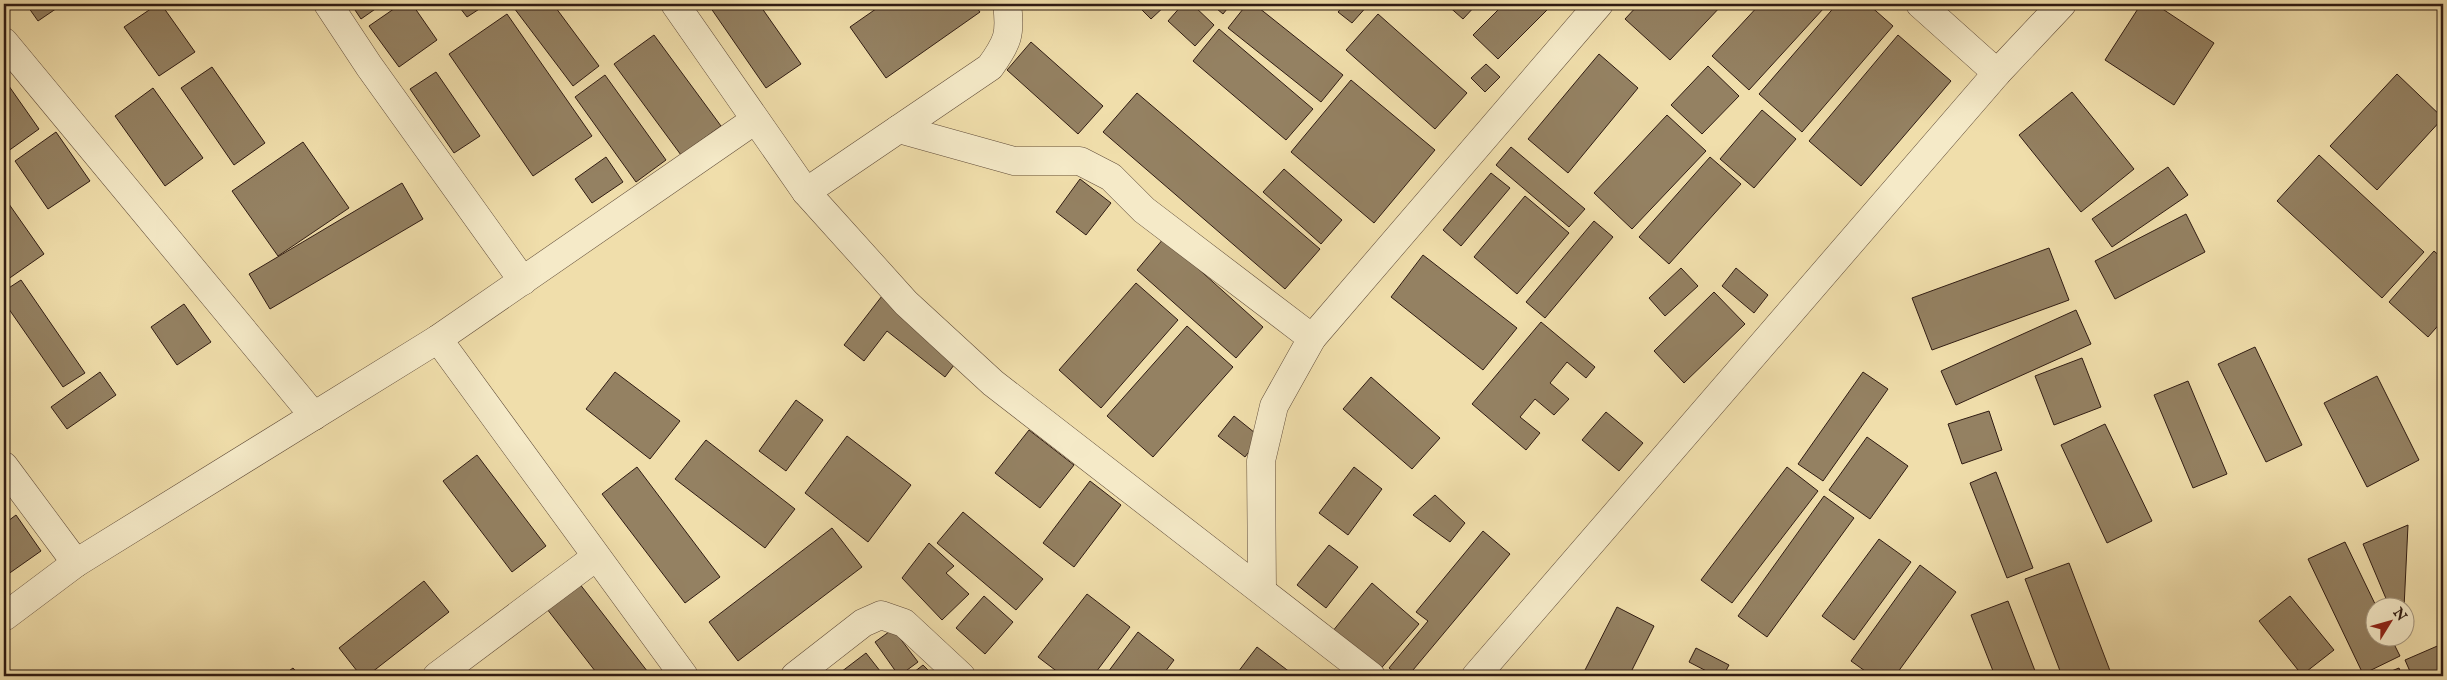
<svg xmlns="http://www.w3.org/2000/svg" width="2447" height="680" font-family="'IM FELL English',serif">
	<rect width="100%" height="100%" fill="#f0deab"/>
	<filter id="stains"><feTurbulence type="fractalNoise" baseFrequency=".004" numOctaves="4"/><feColorMatrix values="0 0 0 0 .2 0 0 0 0 .09 0 0 0 0 .02 0 0 0 .5 -.17"/></filter>
	<radialGradient id="worn" r=".72"><stop offset=".6" stop-color="#630" stop-opacity="0"/><stop offset="1" stop-color="#630" stop-opacity=".3"/></radialGradient>
	<g fill="#948162" stroke="#301c13">
		<polygon points="26,4 63,4 38,21"/>
		<polygon points="158,4 161,4 195,52 159,76 124,27"/>
		<polygon points="351,4 380,4 381,5 361,19"/>
		<polygon points="401,4 412,4 437,40 399,67 369,26"/>
		<polygon points="457,4 487,4 467,17"/>
		<polygon points="511,4 553,4 599,66 573,86"/>
		<polygon points="708,4 759,4 801,64 766,88"/>
		<polygon points="883,4 974,4 980,12 886,78 850,27"/>
		<polygon points="1136,4 1167,4 1151,19"/>
		<polygon points="1183,4 1192,4 1214,25 1195,46 1168,21"/>
		<polygon points="1211,4 1231,4 1223,14"/>
		<polygon points="1247,4 1254,4 1343,75 1321,102 1228,28"/>
		<polygon points="1345,4 1369,4 1352,23 1338,12"/>
		<polygon points="1446,4 1477,4 1463,19"/>
		<polygon points="1504,4 1553,4 1498,59 1473,35"/>
		<polygon points="1639,4 1723,4 1670,60 1625,19"/>
		<polygon points="1760,4 1819,4 1824,8 1749,90 1712,56"/>
		<polygon points="1837,4 1868,4 1893,26 1802,132 1759,94"/>
		<polygon points="2141,4 2155,4 2214,43 2174,105 2105,60"/>
		<polygon points="507,14 592,136 533,176 449,54"/>
		<polygon points="1378,14 1467,93 1435,129 1346,50"/>
		<polygon points="1219,29 1313,109 1286,140 1193,61"/>
		<polygon points="654,35 721,126 681,155 614,64"/>
		<polygon points="1898,35 1951,81 1861,186 1809,141"/>
		<polygon points="1031,42 1103,106 1078,134 1007,70"/>
		<polygon points="1599,54 1638,88 1568,173 1528,139"/>
		<polygon points="1486,64 1500,77 1485,92 1471,78"/>
		<polygon points="1708,66 1739,96 1702,134 1671,105"/>
		<polygon points="212,67 265,143 234,165 181,88"/>
		<polygon points="436,72 480,136 454,153 410,89"/>
		<polygon points="2397,74 2443,118 2377,190 2330,146"/>
		<polygon points="605,75 666,160 636,182 575,97"/>
		<polygon points="4,79 39,129 4,154"/>
		<polygon points="1351,80 1435,150 1374,223 1291,152"/>
		<polygon points="153,88 203,158 165,186 115,116"/>
		<polygon points="2072,92 2134,169 2081,212 2019,135"/>
		<polygon points="1137,93 1320,249 1285,289 1103,132"/>
		<polygon points="1762,110 1796,139 1754,188 1720,159"/>
		<polygon points="1667,115 1706,151 1632,229 1594,193"/>
		<polygon points="56,132 90,181 48,209 15,161"/>
		<polygon points="303,142 349,208 278,256 232,191"/>
		<polygon points="1511,147 1585,209 1569,227 1496,165"/>
		<polygon points="2319,155 2424,252 2382,298 2277,201"/>
		<polygon points="606,157 623,182 592,203 575,179"/>
		<polygon points="1710,157 1741,184 1669,264 1639,237"/>
		<polygon points="2168,167 2188,195 2112,247 2092,219"/>
		<polygon points="1284,169 1342,220 1321,244 1263,192"/>
		<polygon points="1491,173 1510,188 1461,246 1443,230"/>
		<polygon points="1080,179 1111,203 1086,235 1056,212"/>
		<polygon points="402,183 423,219 270,309 249,274"/>
		<polygon points="1525,196 1569,233 1517,294 1474,257"/>
		<polygon points="4,197 44,254 4,282"/>
		<polygon points="2186,214 2205,252 2115,299 2095,261"/>
		<polygon points="1594,221 1613,237 1545,318 1526,302"/>
		<polygon points="1164,238 1263,327 1236,358 1137,270"/>
		<polygon points="2049,248 2069,300 1932,350 1912,298"/>
		<polygon points="2434,251 2443,259 2443,320 2428,337 2389,302"/>
		<polygon points="1423,255 1517,328 1483,370 1391,297"/>
		<polygon points="1681,268 1698,286 1665,316 1649,298"/>
		<polygon points="1736,268 1768,295 1754,313 1722,286"/>
		<polygon points="21,280 85,373 63,387 4,302 4,291"/>
		<polygon points="1136,283 1178,320 1101,408 1059,370"/>
		<polygon points="1714,292 1745,324 1684,383 1654,351"/>
		<polygon points="882,296 960,357 945,377 887,331 864,361 844,345"/>
		<polygon points="184,304 211,342 177,365 151,327"/>
		<polygon points="2076,310 2091,344 1956,405 1941,371"/>
		<polygon points="1541,322 1595,367 1586,378 1567,362 1550,383 1569,399 1554,415 1535,399 1520,417 1540,433 1526,450 1472,404"/>
		<polygon points="1187,326 1233,367 1153,457 1107,416"/>
		<polygon points="2255,347 2302,445 2266,462 2218,364"/>
		<polygon points="2082,358 2101,407 2054,425 2035,376"/>
		<polygon points="100,372 116,395 67,429 51,407"/>
		<polygon points="615,372 680,421 650,459 586,409"/>
		<polygon points="1863,372 1888,389 1823,481 1798,464"/>
		<polygon points="2377,376 2419,460 2367,487 2324,403"/>
		<polygon points="1371,377 1440,438 1412,469 1343,409"/>
		<polygon points="2188,381 2227,474 2193,488 2154,395"/>
		<polygon points="796,400 823,420 786,471 759,451"/>
		<polygon points="1989,411 2002,450 1962,464 1948,424"/>
		<polygon points="1606,412 1643,443 1619,471 1582,440"/>
		<polygon points="1234,416 1260,437 1245,457 1218,436"/>
		<polygon points="2105,424 2152,521 2107,543 2061,445"/>
		<polygon points="1029,430 1074,465 1040,508 995,473"/>
		<polygon points="847,436 911,485 868,542 805,493"/>
		<polygon points="1867,437 1908,466 1870,519 1829,490"/>
		<polygon points="706,440 795,509 765,548 675,479"/>
		<polygon points="477,455 546,546 512,572 443,481"/>
		<polygon points="637,467 720,577 685,603 602,494"/>
		<polygon points="1354,467 1382,489 1348,535 1319,513"/>
		<polygon points="1787,467 1818,491 1732,603 1701,580"/>
		<polygon points="1996,472 2033,568 2007,578 1970,483"/>
		<polygon points="1090,481 1121,505 1074,567 1043,543"/>
		<polygon points="1435,495 1465,523 1450,542 1413,515"/>
		<polygon points="1824,496 1854,518 1767,637 1738,616"/>
		<polygon points="963,512 1043,579 1016,610 937,543"/>
		<polygon points="16,515 41,551 4,577 4,524"/>
		<polygon points="2408,525 2404,608 2390,608 2363,544"/>
		<polygon points="832,528 862,567 738,661 709,622"/>
		<polygon points="1483,531 1510,554 1408,676 1399,676 1389,668 1428,621 1416,612"/>
		<polygon points="1879,539 1911,562 1854,640 1822,616"/>
		<polygon points="2345,542 2377,608 2374,608 2374,638 2391,638 2400,656 2363,674 2308,559"/>
		<polygon points="929,543 954,566 946,573 969,594 942,620 902,578"/>
		<polygon points="1329,545 1358,567 1326,608 1297,585"/>
		<polygon points="2069,563 2112,676 2062,676 2025,579"/>
		<polygon points="1920,565 1956,592 1895,676 1872,676 1851,661"/>
		<polygon points="424,581 449,612 367,676 361,676 339,648"/>
		<polygon points="579,583 651,676 599,676 547,609"/>
		<polygon points="1372,583 1419,624 1378,672 1332,632"/>
		<polygon points="1087,594 1130,627 1093,676 1063,676 1038,657"/>
		<polygon points="984,596 1013,622 985,654 956,628"/>
		<polygon points="2290,596 2334,650 2302,675 2259,621"/>
		<polygon points="2008,601 2037,676 1995,676 1971,615"/>
		<polygon points="1617,607 1654,626 1629,676 1582,676"/>
		<polygon points="893,629 918,662 899,676 875,642"/>
		<polygon points="1138,632 1174,660 1162,676 1105,676"/>
		<polygon points="2442,644 2443,676 2412,676 2405,660"/>
		<polygon points="1257,647 1295,676 1235,676"/>
		<polygon points="1696,648 1729,665 1723,676 1716,676 1689,662"/>
		<polygon points="866,653 884,676 844,676 841,672"/>
		<polygon points="923,665 934,676 909,676"/>
		<polygon points="293,668 300,676 282,676"/>
		<polygon points="2399,668 2402,676 2379,676"/>
	</g>
	<g fill="none" stroke-linecap="round" stroke-linejoin="round">
		<g stroke="#604c39" stroke-width="29">
			<g id="minor">
				<polyline points="328,4 369,66 523,281"/>
				<polyline points="675,4 806,192 906,303 993,383 1371,676"/>
				<polyline points="1920,4 1997,73"/>
				<polyline points="4,42 314,416"/>
				<polyline points="899,129 1014,161 1080,161 1111,177 1144,210 1312,338"/>
				<path d="M806 192 990 67C1008 42 1011 34 1007 4"/>
				<polyline points="438,339 684,676"/>
				<polyline points="4,466 76,563"/>
				<polyline points="1262,590 1261,461 1274,406 1312,338 1599,4"/>
				<polyline points="4,617 76,563 438,339 755,120"/>
				<polyline points="437,676 596,557"/>
				<polyline points="795,676 863,623 881,615 904,623 961,676"/>
				<polyline points="1476,676 1997,73 2062,4"/>
			</g>
		</g>
		<use href="#minor" stroke="#f5eac8" stroke-width="28"/>
	</g>
	<rect width="2447" height="680" fill="none" stroke="#f0deab" stroke-width="20"/>
	<rect x="5" y="5" width="2437" height="670" fill="none" stroke="#301c13" stroke-width="2.5"/>
	<rect x="10" y="10" width="2427" height="660" fill="none" stroke="#301c13"/>
	<g transform="translate(2390 622) rotate(53)"><circle r="24" fill="#f5eac8" stroke="#a69880"/>
	<path d="M0-4L9 19L0 12L-9 19Z" fill="#8f2418"/>
	<text y="-8" font-size="14" font-weight="bold" text-anchor="middle" fill="#301c13">N</text>
	</g>
	<rect width="100%" height="100%" filter="url(#stains)"/>
	<rect width="100%" height="100%" fill="url(#worn)"/>
</svg>
